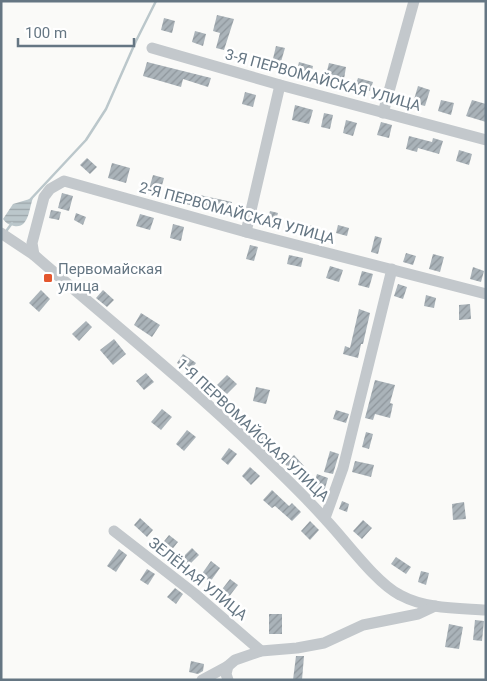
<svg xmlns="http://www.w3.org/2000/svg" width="487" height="681" font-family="Roboto,sans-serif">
	<defs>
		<pattern id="water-rules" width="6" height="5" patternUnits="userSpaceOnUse" patternTransform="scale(1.25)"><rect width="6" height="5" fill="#bbc7cb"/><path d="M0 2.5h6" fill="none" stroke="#9ca6aa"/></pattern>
		<pattern id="building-hatch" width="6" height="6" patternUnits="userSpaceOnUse" patternTransform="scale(1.25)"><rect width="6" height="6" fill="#aab3b9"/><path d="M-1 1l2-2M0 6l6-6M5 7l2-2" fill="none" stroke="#8e969c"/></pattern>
	</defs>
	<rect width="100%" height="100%" fill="#fafaf8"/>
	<path fill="url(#water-rules)" d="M33 198C29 208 29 229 14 226 9 225 6 223 3 219L13 204Z"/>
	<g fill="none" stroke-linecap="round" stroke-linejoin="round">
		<g stroke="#bbc7cb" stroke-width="2.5">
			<polyline points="29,201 86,140 106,109 136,41 156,1"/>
			<polyline points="7,230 12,223"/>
		</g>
	</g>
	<g fill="url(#building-hatch)">
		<polygon points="217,15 234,19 224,50 216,48 220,33 213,31"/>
		<polygon points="164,18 175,21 172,33 161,30"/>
		<polygon points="195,31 206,34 203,46 192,42"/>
		<polygon points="276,46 285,48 280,65 272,63"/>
		<polygon points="147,62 211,78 208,87 183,79 181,87 143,76"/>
		<polygon points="299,62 313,66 311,74 297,70"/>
		<polygon points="329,63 346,67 344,79 326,75"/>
		<polygon points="358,78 373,82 370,91 355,87"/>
		<polygon points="418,86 430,90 425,106 413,103"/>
		<polygon points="245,92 256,95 253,107 242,104"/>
		<polygon points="441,100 454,103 451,115 438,111"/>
		<polygon points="472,100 486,104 486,122 466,116"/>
		<polygon points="295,105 313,110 309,124 292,120"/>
		<polygon points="324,113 333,115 330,129 321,127"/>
		<polygon points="346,120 357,123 353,136 343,133"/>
		<polygon points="381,122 392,125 389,138 377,135"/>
		<polygon points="409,136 432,142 433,138 443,141 439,154 418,148 417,152 406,149"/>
		<polygon points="459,150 472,154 469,165 456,161"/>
		<polygon points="87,158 97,167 90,174 80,165"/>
		<polygon points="112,163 130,168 126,183 108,178"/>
		<polygon points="153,175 164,178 159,196 148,193"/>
		<polygon points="172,189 232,202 228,215 182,203 182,205 169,201"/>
		<polygon points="62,193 73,196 69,211 58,208"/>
		<polygon points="51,210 61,212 59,220 49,218"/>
		<polygon points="270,211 278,213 274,227 266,225"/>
		<polygon points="76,213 86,217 83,225 74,220"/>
		<polygon points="140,214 154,218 150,230 136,226"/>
		<polygon points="173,224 184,227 181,241 170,238"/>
		<polygon points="305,224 316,227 314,234 303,231"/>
		<polygon points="338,225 349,228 347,236 336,233"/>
		<polygon points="375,236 382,238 378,254 371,252"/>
		<polygon points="250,245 258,247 254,261 246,259"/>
		<polygon points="406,253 416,256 413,265 403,262"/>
		<polygon points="433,254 444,257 440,272 429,269"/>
		<polygon points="289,255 303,258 301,267 287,264"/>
		<polygon points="330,266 343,270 339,282 326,278"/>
		<polygon points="473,267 484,271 481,282 470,279"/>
		<polygon points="362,271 373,274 369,288 358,285"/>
		<polygon points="398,284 407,287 403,299 394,296"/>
		<polygon points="41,290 50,299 39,312 29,303"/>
		<polygon points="103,290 114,300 107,307 96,298"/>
		<polygon points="426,295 436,298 434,308 424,306"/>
		<polygon points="470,304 471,319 459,320 459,305"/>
		<polygon points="359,309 370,313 363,344 361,344 358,358 343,354 345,346 350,348"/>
		<polygon points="141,313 160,325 152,337 134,325"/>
		<polygon points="86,321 92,327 79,341 72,334"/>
		<polygon points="114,339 126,354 113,365 100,350"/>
		<polygon points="183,354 196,363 189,372 177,363"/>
		<polygon points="146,373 154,382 144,390 136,381"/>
		<polygon points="227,375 237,384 227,394 217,385"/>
		<polygon points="375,380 395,385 390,403 393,404 390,418 375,414 373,420 365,418"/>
		<polygon points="256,387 270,390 266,404 253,401"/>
		<polygon points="162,409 172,417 161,430 151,422"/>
		<polygon points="336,410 349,414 346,423 333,419"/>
		<polygon points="187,430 196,437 184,451 176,444"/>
		<polygon points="259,430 273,443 267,449 253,436"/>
		<polygon points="366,432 373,434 369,449 362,447"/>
		<polygon points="229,448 237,454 228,465 221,459"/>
		<polygon points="330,451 339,454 333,474 324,472"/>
		<polygon points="294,455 304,466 295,474 285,464"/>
		<polygon points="355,461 374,465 371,477 352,472"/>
		<polygon points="250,467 260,476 251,485 242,476"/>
		<polygon points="317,474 328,478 323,495 311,492"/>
		<polygon points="272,490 289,506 292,503 301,512 292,521 275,506 272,508 263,500"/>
		<polygon points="342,501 349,504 347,512 339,509"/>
		<polygon points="464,502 466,519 453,520 452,504"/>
		<polygon points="140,518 153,530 147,537 134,525"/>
		<polygon points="363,520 372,528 362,539 353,531"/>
		<polygon points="310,521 319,530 310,540 301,531"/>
		<polygon points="169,535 178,542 170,552 161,545"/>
		<polygon points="192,548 199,555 188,566 181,559"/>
		<polygon points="119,549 127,555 116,572 107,566"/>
		<polygon points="396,557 411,567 406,574 391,564"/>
		<polygon points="211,561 220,568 210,582 201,575"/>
		<polygon points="147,569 155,574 148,585 140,580"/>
		<polygon points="421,571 429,573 426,585 418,582"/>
		<polygon points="230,579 238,585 228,598 220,592"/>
		<polygon points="175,588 183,594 176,604 167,597"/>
		<rect x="269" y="614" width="13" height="20"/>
		<polygon points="475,620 484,621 482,641 473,640"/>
		<polygon points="449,624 463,627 459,649 445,647"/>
		<polygon points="296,656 304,656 302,680 293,680"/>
		<polygon points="191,661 204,664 203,671 198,674 189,672"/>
	</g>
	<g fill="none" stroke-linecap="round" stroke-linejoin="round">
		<g stroke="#c3c8cc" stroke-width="11">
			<polyline points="152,48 280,85 486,140"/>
			<polyline points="383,113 414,1"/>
			<polyline points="246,232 280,85"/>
			<path d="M1 233 34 255C109 320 186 382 257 450 280 473 305 496 326 520 346 541 376 583 400 595 426 609 457 608 486 610"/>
			<polyline points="34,255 32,243 44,197 50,189 64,181 246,232 486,294"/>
			<polyline points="325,518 343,468 392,269"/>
			<polyline points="114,531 195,594 261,651"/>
			<polyline points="202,680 228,666"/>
			<polyline points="228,680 226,674 228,666 235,660 261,651 297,648 324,643 363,625 418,614 435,606"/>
		</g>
	</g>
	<rect fill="#e4572e" stroke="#fff" stroke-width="2" x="43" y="273" width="10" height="10" rx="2.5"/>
	<g text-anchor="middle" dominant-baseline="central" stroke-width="5" stroke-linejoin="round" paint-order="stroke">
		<g font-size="15" fill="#657683" stroke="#fff">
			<text transform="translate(323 80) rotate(15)">3-Я ПЕРВОМАЙСКАЯ УЛИЦА</text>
			<text transform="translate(237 213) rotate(15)">2-Я ПЕРВОМАЙСКАЯ УЛИЦА</text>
			<text transform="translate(253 430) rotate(43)">1-Я ПЕРВОМАЙСКАЯ УЛИЦА</text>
			<text transform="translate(198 579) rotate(39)">ЗЕЛЁНАЯ УЛИЦА</text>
		</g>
		<g font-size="15" fill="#657683" stroke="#fff" text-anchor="start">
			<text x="58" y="269">Первомайская<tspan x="58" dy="17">улица</tspan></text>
		</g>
	</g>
	<rect width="487" height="681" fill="none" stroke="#657683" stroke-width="5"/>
	<path d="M18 38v8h116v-8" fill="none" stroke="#657683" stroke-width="2.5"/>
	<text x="25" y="38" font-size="15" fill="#657683" stroke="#ffffff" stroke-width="4" paint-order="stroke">100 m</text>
</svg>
